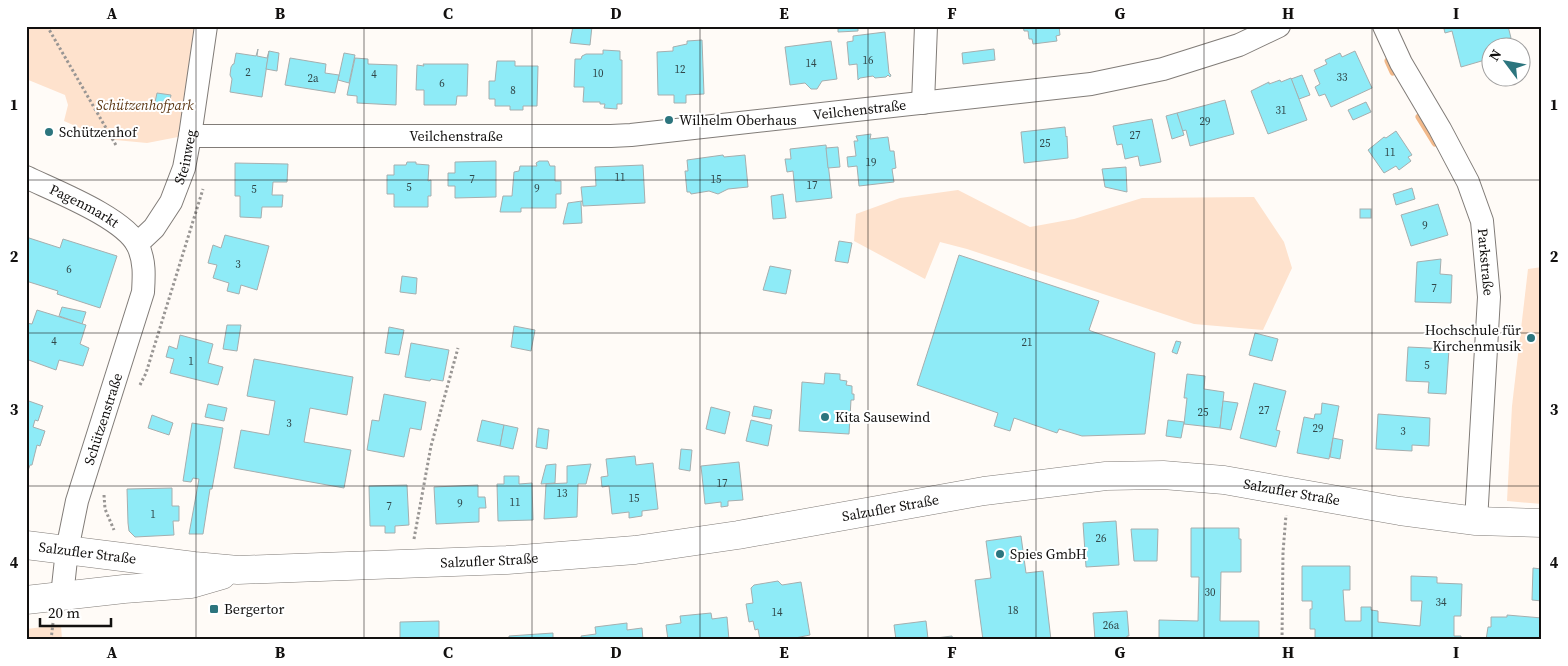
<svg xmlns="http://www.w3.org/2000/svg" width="1568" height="666" font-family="'Source Serif 4',serif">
	<rect width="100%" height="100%" fill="#fffbf7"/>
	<g fill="#fee2cd">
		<polygon points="26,26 197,26 178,137 147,143 105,139 64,121 68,105 65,95 26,79"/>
		<polygon points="958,190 1030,227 1074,219 1142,198 1254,197 1284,242 1292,268 1263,330 1194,324 967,249 940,242 925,279 854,241 856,214 900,198"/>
		<polygon points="1542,267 1542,504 1507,501 1512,406 1528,269"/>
		<polygon points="61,625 62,640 26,640 26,629"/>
	</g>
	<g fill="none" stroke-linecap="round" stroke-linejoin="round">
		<g stroke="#f2b98a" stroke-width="7">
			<polyline points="1388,61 1393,72"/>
			<polyline points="1419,117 1435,143"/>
		</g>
	</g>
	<g fill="#8eebf7" stroke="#a6aeae">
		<polygon points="573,26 592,26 590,45 570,43"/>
		<polygon points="838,26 858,26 858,31 838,32"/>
		<polygon points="1023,26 1059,26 1060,35 1056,36 1057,41 1033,44 1032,39 1029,39 1028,31 1024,31"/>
		<polygon points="1454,26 1508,26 1511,38 1498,41 1500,48 1490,48 1490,62 1486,63 1485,60 1461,67 1452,31 1445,33 1444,29"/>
		<polygon points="885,32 889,73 891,75 890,77 888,75 886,77 875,78 873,76 860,78 858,80 857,64 849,65 847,42 853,41 853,36"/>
		<polygon points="702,40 704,94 686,95 686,103 674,103 674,95 658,95 657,52 673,51 673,47 687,44 687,41"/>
		<polygon points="831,41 837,79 822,81 817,89 811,89 805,83 790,85 785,47"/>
		<polygon points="258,49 257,56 267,58 269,51 262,97 230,92 232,79 230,75 231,67 233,64 234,64 236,53 256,56"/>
		<polygon points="994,49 995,60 963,64 962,53"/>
		<polygon points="603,50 620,51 620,60 622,60 622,104 617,104 617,109 604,108 605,104 600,104 600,102 583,102 584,87 574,87 575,59 581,59 582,56 586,54 603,54"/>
		<polygon points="269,51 279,53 277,71 266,69"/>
		<polygon points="1355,51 1372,88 1331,107 1325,94 1319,96 1315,87 1320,84 1314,70 1327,64 1325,60 1340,53 1342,57"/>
		<polygon points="344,53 355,55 349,83 338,80"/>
		<polygon points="290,58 326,64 325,73 339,75 335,93 285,85"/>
		<polygon points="355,58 368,59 368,64 397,65 396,105 357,103 357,96 347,95"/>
		<polygon points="497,61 515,61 515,66 538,66 537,106 523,106 523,110 510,110 510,106 495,106 495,99 489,99 489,81 495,81"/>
		<polygon points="423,64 468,64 467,96 457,96 456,105 424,105 424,90 416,90 417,65 424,66"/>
		<polygon points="1302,75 1310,95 1299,99 1291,79"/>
		<polygon points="1291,78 1307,120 1268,134 1251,91 1269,82 1269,84 1280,80 1281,82"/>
		<polygon points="157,93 171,95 168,110 154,107"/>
		<polygon points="1225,100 1234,134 1190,146 1186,130 1182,131 1177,113"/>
		<polygon points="1366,102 1371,112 1353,120 1348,110"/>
		<polygon points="1177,113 1184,135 1172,139 1166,116"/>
		<polygon points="1152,119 1161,162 1140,166 1138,156 1125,159 1122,144 1117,145 1113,126"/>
		<polygon points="1065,127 1066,137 1067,136 1068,158 1024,163 1021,132"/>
		<polygon points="1396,131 1412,155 1408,157 1411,161 1399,170 1396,166 1384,173 1368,150 1384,137 1386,138"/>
		<polygon points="871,134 870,139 888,137 890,151 894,151 896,168 892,169 894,182 859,186 857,166 848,167 847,157 856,156 854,141 858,141 856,136"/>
		<polygon points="826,145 832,198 796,202 793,171 787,172 785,159 791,159 790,149"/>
		<polygon points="838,147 840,167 828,168 826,148"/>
		<polygon points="723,155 724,157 745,155 748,187 728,189 718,194 709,191 691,194 690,192 687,192 685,171 688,171 687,160"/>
		<polygon points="496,161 496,197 455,198 455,186 448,186 448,173 455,173 455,162"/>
		<polygon points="539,161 548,161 550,166 555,166 555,181 561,181 561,194 556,194 556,208 521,208 521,212 500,212 503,196 512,196 514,172 519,171 520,166 537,166 536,163"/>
		<polygon points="407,162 416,162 416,164 429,165 428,181 431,180 431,196 428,196 428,207 394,207 394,194 387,194 387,175 394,175 394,165 406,165"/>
		<polygon points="235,163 288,164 287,182 273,182 272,195 283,195 282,207 262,207 261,218 240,217 240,196 235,196"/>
		<polygon points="643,165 645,203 583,206 581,187 596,186 595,167"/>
		<polygon points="1126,167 1127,192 1105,187 1102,169"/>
		<polygon points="1412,188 1415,199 1396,205 1393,194"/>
		<polygon points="783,194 786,218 773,219 771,196"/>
		<polygon points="582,201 581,202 582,223 563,224 568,203"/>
		<polygon points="1438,204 1448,235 1411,246 1401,215"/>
		<rect x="1360" y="209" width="11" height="9"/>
		<polygon points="225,235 269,246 257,290 241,285 239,294 227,291 229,283 213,278 217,265 208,263 213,245 221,248"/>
		<polygon points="26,237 60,248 63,239 117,256 100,308 57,294 58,291 26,281"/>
		<polygon points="839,241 852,243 848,263 835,261"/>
		<polygon points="959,255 1099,301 1089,330 1091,331 1155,353 1145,434 1082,436 1059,429 1057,433 1014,418 1010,431 994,426 998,413 917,385"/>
		<polygon points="1441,259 1440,274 1452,275 1451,303 1415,302 1417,262"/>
		<polygon points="770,266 791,270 786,294 763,290"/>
		<polygon points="402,276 417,278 416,294 400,292"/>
		<polygon points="62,307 86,312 82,324 59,316"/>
		<polygon points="37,310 86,325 80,344 89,348 83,366 59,360 56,370 26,359 26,344 28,338 26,337 26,323 32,324"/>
		<polygon points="227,325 241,325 237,351 223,349"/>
		<polygon points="514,326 535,330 531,351 511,347"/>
		<polygon points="389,327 404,330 399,355 385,353"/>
		<polygon points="1255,333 1278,339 1272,361 1249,355"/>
		<polygon points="180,335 213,344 208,363 223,367 218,385 170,373 174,359 166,357 169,346 177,349"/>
		<polygon points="1176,341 1181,342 1177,354 1172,352"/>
		<polygon points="411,343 449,350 443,381 431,379 430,381 405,377"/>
		<polygon points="1408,347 1449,349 1446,394 1428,393 1429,382 1406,381"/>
		<polygon points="254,359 353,377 347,415 310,408 304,442 351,450 344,488 234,468 241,430 269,435 275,401 247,396"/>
		<polygon points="825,373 840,374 840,380 847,381 846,385 852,386 852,394 854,394 854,400 851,400 849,434 799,431 802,382 824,384"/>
		<polygon points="1187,374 1205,376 1204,389 1224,392 1220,428 1184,424 1187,398 1184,398"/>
		<polygon points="1254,383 1286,391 1276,430 1280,431 1276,447 1240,438"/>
		<polygon points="384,394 426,402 421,430 410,428 404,457 367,450 372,420 379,421"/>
		<polygon points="26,400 43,406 38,421 35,420 33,427 45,431 40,446 37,445 32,465 30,465 26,476"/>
		<polygon points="1223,401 1238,403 1231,430 1220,428"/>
		<polygon points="1322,403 1339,406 1329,459 1297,453 1304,417 1314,419 1315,414 1321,414"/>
		<polygon points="208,404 227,408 224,421 205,417"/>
		<polygon points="754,406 772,410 770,419 752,416"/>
		<polygon points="711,407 730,412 725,434 706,429"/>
		<polygon points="1378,414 1430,418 1429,446 1412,445 1412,451 1376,449"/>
		<polygon points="152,415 173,423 169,435 148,428"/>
		<polygon points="482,420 504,425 500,446 477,441"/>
		<polygon points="751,420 772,425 768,446 746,441"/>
		<polygon points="1168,420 1184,422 1181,438 1166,436"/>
		<polygon points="192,423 223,428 212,489 210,489 203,534 189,534 199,479 193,478 191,482 183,481"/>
		<polygon points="504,425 518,428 513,449 500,446"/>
		<polygon points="538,428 549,430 547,449 536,447"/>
		<polygon points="1333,438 1343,440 1340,459 1330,457"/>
		<polygon points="681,449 692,450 690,471 679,469"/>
		<polygon points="635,456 636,465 653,463 658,509 642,511 642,516 629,518 629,512 612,514 609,486 602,487 601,477 608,476 606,459"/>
		<polygon points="739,462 743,500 728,501 728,506 721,507 721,502 705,504 701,466"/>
		<polygon points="556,464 555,483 541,484 546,465"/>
		<polygon points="591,464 586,484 578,484 577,517 544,519 546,484 567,483 567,466"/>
		<polygon points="504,476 519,476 519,484 532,483 533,520 498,521 497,484 504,484"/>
		<polygon points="407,485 409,525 395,526 395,533 385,533 385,526 370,526 369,486"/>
		<polygon points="478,485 478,497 485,497 486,508 479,508 479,522 436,524 434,487"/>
		<polygon points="172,488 172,506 179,506 179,521 173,521 174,535 135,537 129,531 128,523 127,489"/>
		<polygon points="1116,521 1119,565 1086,567 1083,523"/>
		<polygon points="1191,528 1239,528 1239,539 1241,539 1241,572 1221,572 1220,621 1259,621 1259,640 1159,640 1159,620 1198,621 1199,577 1191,577"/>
		<polygon points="1131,529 1158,529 1157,561 1134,561"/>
		<polygon points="1021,536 1026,573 1043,571 1051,640 983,640 975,580 991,578 986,541"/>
		<polygon points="1302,566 1350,566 1350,590 1343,590 1345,621 1361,621 1361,607 1371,607 1371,610 1378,611 1378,622 1420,626 1422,601 1411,601 1411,576 1437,577 1437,583 1462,584 1461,616 1454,616 1454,636 1461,636 1461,640 1315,640 1315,629 1310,629 1310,609 1312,609 1312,601 1302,601"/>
		<polygon points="1533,568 1542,569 1542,601 1532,600"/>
		<polygon points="778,581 782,585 801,582 810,635 785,640 760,640 758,629 755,630 753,621 749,622 746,604 753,603 751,588 754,585"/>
		<polygon points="1127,611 1129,636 1127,636 1127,640 1095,640 1093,613"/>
		<polygon points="711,613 712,619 727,617 729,640 668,640 666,625 681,623 680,616"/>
		<polygon points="1507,615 1542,618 1542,640 1486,640 1488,627 1491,627 1491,617 1507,617"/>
		<polygon points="439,621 439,640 400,640 400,622"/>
		<polygon points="926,621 928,639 952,636 953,640 896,640 894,625"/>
		<polygon points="627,623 627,630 642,628 643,640 582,640 581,636 596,634 595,627"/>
		<polygon points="553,633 553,640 509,640 509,636"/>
	</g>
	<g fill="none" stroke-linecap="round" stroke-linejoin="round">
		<g stroke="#817c78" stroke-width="24">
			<g id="street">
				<path id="s1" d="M1384 26 1401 63 1440 129 1468 182 1482 221 1489 297 1476 521"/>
				<polyline points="923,103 926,26"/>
				<path id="s2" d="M190 136H611L631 135 1091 84 1163 69 1239 45 1279 26"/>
				<path id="s3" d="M26 177C55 191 125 218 138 246 145 261 144 276 143 292L77 501 67 550 62 596"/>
				<path id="s4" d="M137 244 154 228 171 202 184 168 190 136 206 26"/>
			</g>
		</g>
		<g stroke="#817c78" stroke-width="29">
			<g id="secondary">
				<path id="s5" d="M26 545 194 566 238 570 507 560 635 550 738 535 984 491 1106 476 1163 475 1224 480 1400 511 1476 521 1542 523"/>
				<polyline points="26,600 124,589 191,584 222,575"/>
			</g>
		</g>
		<g stroke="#999694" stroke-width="3" stroke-dasharray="2.5 2.5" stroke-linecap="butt">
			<polyline points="47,26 117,147"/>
			<polyline points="140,385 146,373 203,189"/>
			<polyline points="104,495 105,509 114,530"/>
			<polyline points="414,539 431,446 458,348"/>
			<polyline points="51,640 53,623"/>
			<polyline points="1282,640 1283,552 1286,515"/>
		</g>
		<use href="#street" stroke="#fff" stroke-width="22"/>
		<use href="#secondary" stroke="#fff" stroke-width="28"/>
	</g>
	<path fill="none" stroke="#12100f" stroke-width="1" stroke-opacity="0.55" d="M196 26V640M364 26V640M532 26V640M700 26V640M868 26V640M1036 26V640M1204 26V640M1372 26V640M26 180H1542M26 333H1542M26 486H1542"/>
	<g fill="#2c757e" stroke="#fff" stroke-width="2">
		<circle cx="669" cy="120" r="5"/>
		<circle cx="49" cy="132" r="5"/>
		<circle cx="1531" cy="338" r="5"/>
		<circle cx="825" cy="417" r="5"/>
		<circle cx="1000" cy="554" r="5"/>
		<rect x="209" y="604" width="10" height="10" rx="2.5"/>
	</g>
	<g text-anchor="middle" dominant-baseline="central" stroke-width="4" stroke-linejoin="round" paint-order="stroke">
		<g font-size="11" fill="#314749">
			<text x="868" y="60">16</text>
			<text x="811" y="63">14</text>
			<text x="680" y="69">12</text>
			<text x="248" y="72">2</text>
			<text x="598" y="73">10</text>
			<text x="374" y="74">4</text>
			<text x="1342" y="77">33</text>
			<text x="313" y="78">2a</text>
			<text x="442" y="83">6</text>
			<text x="513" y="90">8</text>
			<text x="1281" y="110">31</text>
			<text x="1205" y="121">29</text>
			<text x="1135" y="135">27</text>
			<text x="1045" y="143">25</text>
			<text x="1390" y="152">11</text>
			<text x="871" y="162">19</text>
			<text x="620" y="177">11</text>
			<text x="472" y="179">7</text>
			<text x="716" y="179">15</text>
			<text x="812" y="185">17</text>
			<text x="409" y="187">5</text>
			<text x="537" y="188">9</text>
			<text x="254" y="189">5</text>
			<text x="1425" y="225">9</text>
			<text x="238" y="264">3</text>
			<text x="69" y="269">6</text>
			<text x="1434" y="288">7</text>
			<text x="54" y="341">4</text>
			<text x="1027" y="342">21</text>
			<text x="191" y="361">1</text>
			<text x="1427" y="365">5</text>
			<text x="1264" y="410">27</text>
			<text x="1203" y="412">25</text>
			<text x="289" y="423">3</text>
			<text x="1318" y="428">29</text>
			<text x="1403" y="431">3</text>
			<text x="722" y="483">17</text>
			<text x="562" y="493">13</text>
			<text x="634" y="498">15</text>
			<text x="515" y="502">11</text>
			<text x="460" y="503">9</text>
			<text x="389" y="506">7</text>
			<text x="153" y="514">1</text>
			<text x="1101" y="538">26</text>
			<text x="1210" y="592">30</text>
			<text x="1441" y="602">34</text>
			<text x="1013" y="610">18</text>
			<text x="777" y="612">14</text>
			<text x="1111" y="625">26a</text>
		</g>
		<g font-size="14" font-style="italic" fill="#5c3713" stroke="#fff">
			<text x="145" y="105">Schützenhofpark</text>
		</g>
		<g font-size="14" fill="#12100f" stroke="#fff">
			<text stroke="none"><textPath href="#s2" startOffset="671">Veilchenstraße</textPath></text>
			<text stroke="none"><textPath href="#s2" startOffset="266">Veilchenstraße</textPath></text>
			<text stroke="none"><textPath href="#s4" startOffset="102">Steinweg</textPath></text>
			<text stroke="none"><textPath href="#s3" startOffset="65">Pagenmarkt</textPath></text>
			<text stroke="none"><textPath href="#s1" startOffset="260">Parkstraße</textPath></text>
			<text transform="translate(103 419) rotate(-72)">Schützenstraße</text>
			<text stroke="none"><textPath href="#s5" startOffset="1275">Salzufler Straße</textPath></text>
			<text stroke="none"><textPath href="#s5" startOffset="870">Salzufler Straße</textPath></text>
			<text stroke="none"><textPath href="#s5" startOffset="62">Salzufler Straße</textPath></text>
			<text stroke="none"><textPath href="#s5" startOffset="465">Salzufler Straße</textPath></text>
		</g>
		<g font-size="14" fill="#12100f" stroke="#fff" text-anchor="start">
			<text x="679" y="120">Wilhelm Oberhaus</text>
			<text x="59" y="132">Schützenhof</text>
			<text x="1521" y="330" text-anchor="end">Hochschule für<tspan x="1521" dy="16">Kirchenmusik</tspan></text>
			<text x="835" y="417">Kita Sausewind</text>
			<text x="1010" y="554">Spies GmbH</text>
			<text x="224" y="609">Bergertor</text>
		</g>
	</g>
	<rect width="1568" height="666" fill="none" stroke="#ffffff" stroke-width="55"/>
	<g transform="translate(1506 62) rotate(302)"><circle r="24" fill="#ffffff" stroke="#a09f9f"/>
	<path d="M0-4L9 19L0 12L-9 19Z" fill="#2c757e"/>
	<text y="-8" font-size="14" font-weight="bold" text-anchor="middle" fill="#12100f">N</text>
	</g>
	<path d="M40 618v8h71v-8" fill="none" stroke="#12100f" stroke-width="2.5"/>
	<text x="48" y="618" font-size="15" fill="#12100f" stroke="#ffffff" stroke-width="4" paint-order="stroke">20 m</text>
	<rect x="28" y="28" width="1512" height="610" fill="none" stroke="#12100f" stroke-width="2"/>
	<g font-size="16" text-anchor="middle" font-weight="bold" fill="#12100f">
		<text x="112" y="19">A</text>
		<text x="280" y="19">B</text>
		<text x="448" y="19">C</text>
		<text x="616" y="19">D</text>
		<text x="784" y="19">E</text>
		<text x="952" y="19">F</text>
		<text x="1120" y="19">G</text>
		<text x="1288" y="19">H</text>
		<text x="1456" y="19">I</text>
		<text x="14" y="110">1</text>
		<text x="1554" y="110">1</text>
		<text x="14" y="262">2</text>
		<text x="1554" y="262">2</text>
		<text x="14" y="415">3</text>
		<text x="1554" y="415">3</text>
		<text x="14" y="568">4</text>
		<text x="1554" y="568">4</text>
		<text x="112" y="658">A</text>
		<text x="280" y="658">B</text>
		<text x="448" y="658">C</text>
		<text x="616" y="658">D</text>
		<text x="784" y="658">E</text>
		<text x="952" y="658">F</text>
		<text x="1120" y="658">G</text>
		<text x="1288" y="658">H</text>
		<text x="1456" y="658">I</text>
	</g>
</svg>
